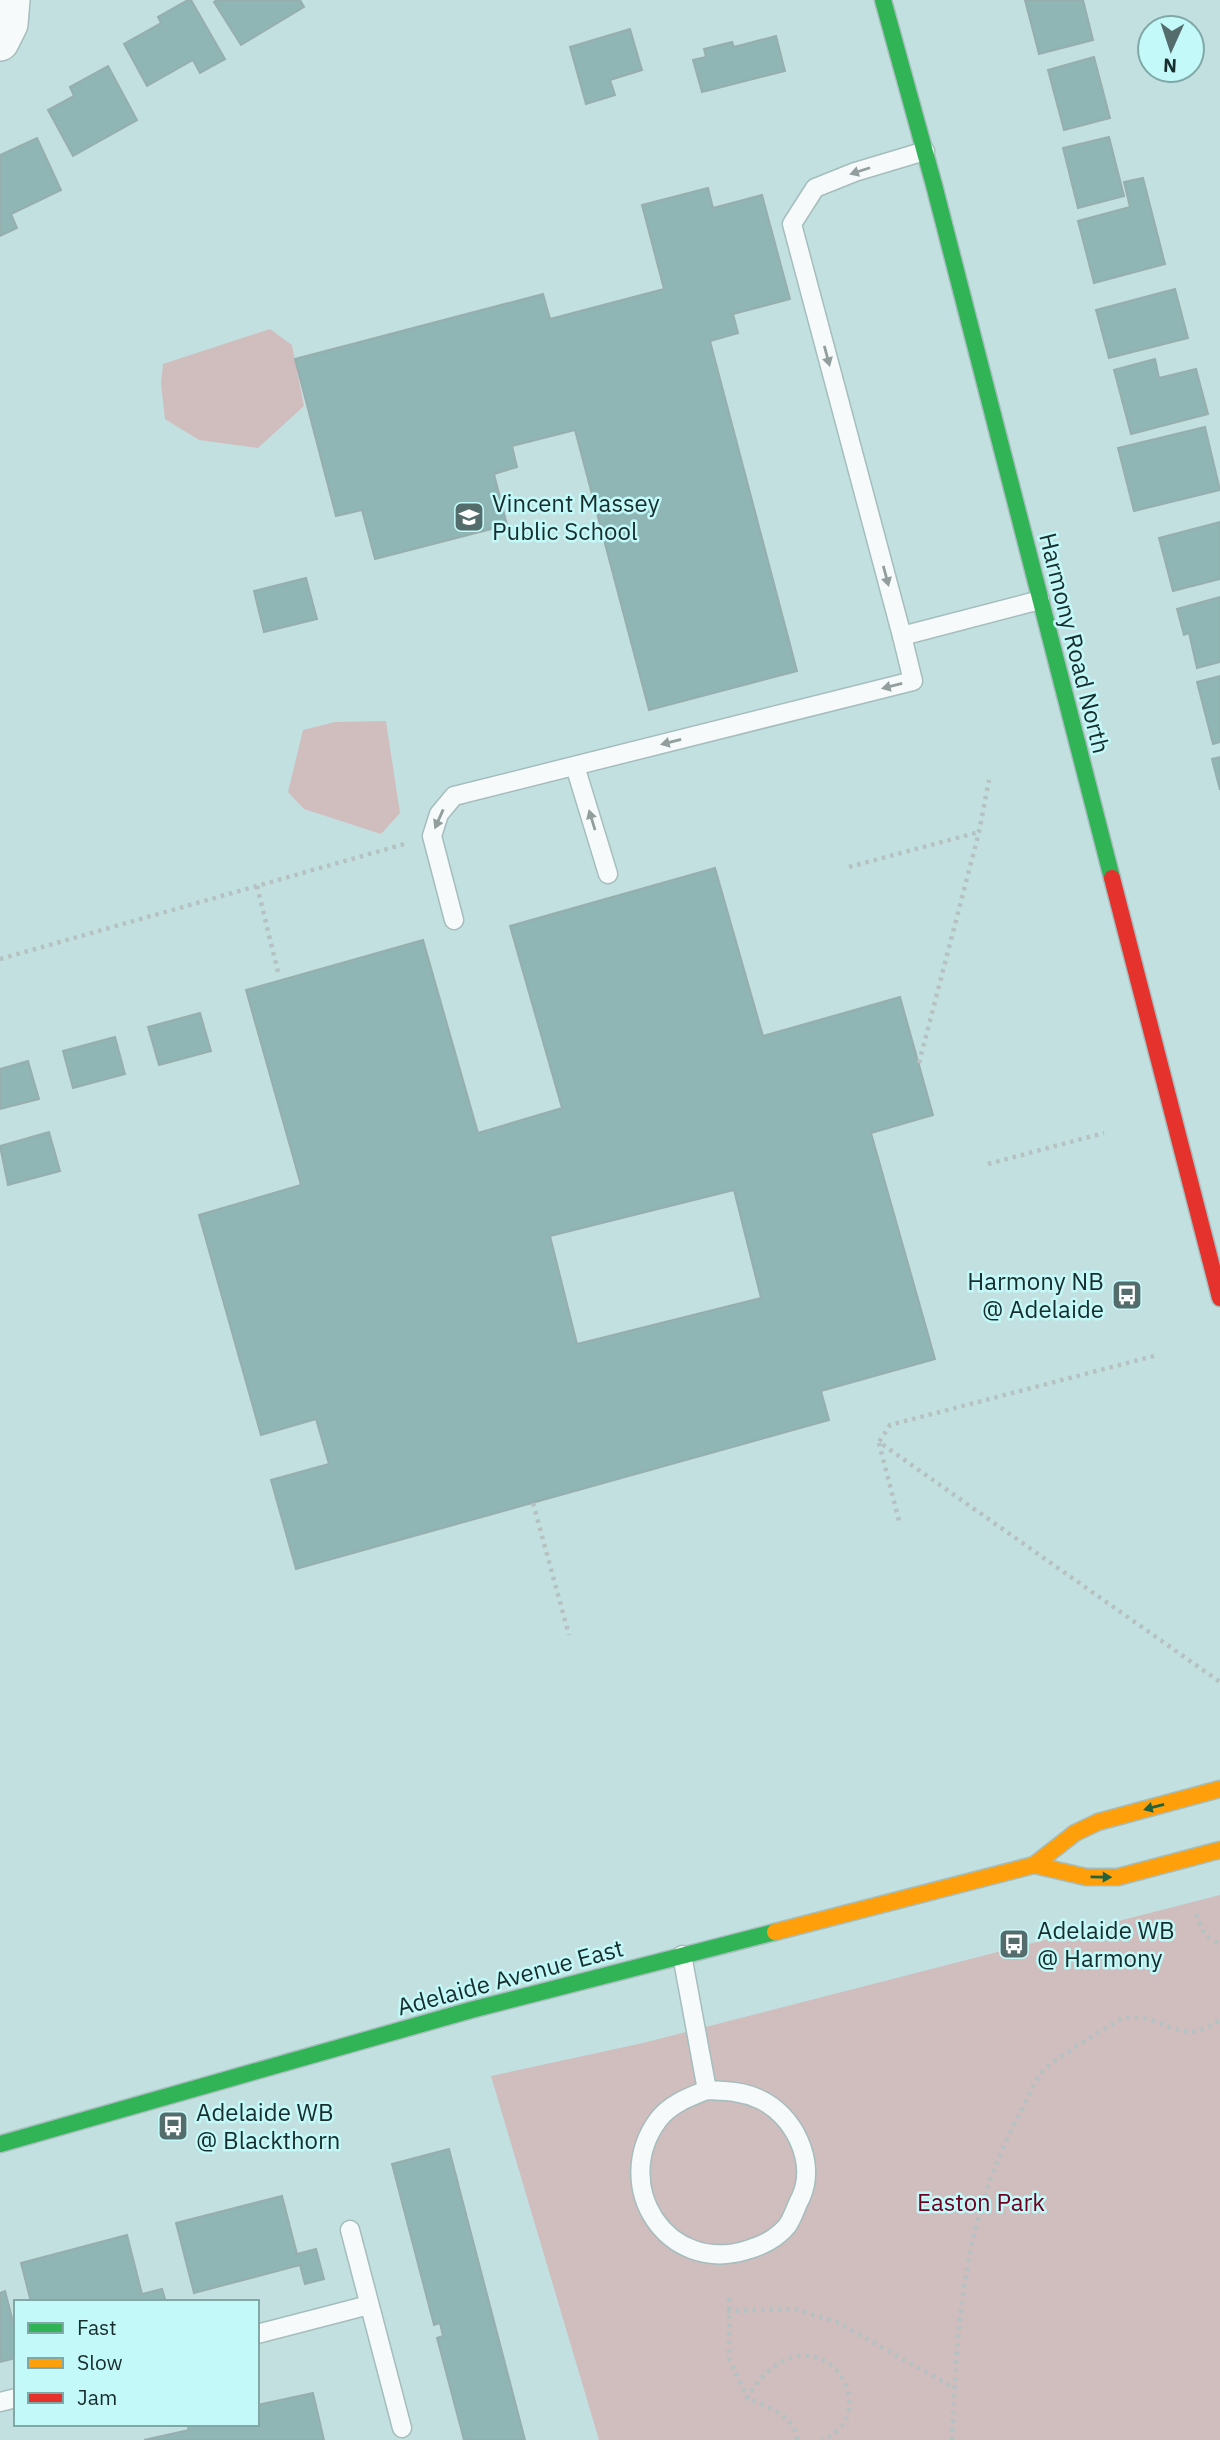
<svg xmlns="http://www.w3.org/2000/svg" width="1220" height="2440" font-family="'IBM Plex Sans',sans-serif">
	<rect width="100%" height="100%" fill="#c3e0e0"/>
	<g fill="#d0bdbe">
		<polygon points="270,329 292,345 304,406 258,448 199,440 165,419 161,384 163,364"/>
		<polygon points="386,721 400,813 381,834 304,809 288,792 303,730 335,722"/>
		<polygon points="1220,1895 1220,2440 599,2440 491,2076 643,2043"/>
	</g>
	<g fill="#8fb5b5" stroke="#97aeae" stroke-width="2" fill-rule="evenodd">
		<polygon points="188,0 191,0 225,59 200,73 193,60 147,86 124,44 161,23 158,17"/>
		<polygon points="217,0 300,0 304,7 241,45 214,2"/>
		<polygon points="1025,0 1083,0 1093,40 1039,54"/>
		<polygon points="630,29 642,70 610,80 615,95 586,104 570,47"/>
		<polygon points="776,36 785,71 702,92 693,60 706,57 704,49 732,42 734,47"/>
		<polygon points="1094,57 1110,118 1064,130 1048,70"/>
		<polygon points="108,66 137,120 73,156 48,110 74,96 70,87"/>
		<polygon points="1109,137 1124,196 1078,208 1063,148"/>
		<polygon points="37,138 61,190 11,214 17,228 0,236 0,155"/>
		<polygon points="1143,178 1165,264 1094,283 1078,221 1130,207 1124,182"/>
		<polygon points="708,188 713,208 762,195 790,299 733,314 738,333 710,341 797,671 649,710 575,430 512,446 517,467 494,474 507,525 375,559 362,510 336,516 295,359 543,294 550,319 664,289 642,205"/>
		<polygon points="1175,289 1188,338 1109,358 1096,310"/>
		<polygon points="1155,359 1159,378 1196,369 1208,414 1131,434 1114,370"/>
		<polygon points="1205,427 1220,490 1134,511 1118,448"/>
		<polygon points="1220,522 1220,579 1173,591 1159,538"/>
		<polygon points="306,578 317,619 264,632 254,591"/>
		<polygon points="1220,597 1220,662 1197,668 1189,633 1184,635 1177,609"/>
		<polygon points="1220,676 1220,742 1213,744 1197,682"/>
		<polygon points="1220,757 1220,790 1212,759"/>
		<path d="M715 868 763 1036 900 997 933 1115 871 1133 935 1359 821 1391 829 1420 296 1569 271 1480 329 1464 316 1419 261 1435 199 1215 301 1185 246 990 423 940 478 1133 562 1108 510 926ZM734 1190 761 1298 577 1344 550 1236Z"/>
		<polygon points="200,1013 211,1051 159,1065 148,1027"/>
		<polygon points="115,1037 125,1074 73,1088 63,1051"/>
		<polygon points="28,1061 39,1099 0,1109 0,1069"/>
		<polygon points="49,1132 60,1171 8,1185 0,1146"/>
		<polygon points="449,2149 525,2440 464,2440 437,2338 443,2336 440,2323 434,2325 392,2164"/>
		<polygon points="282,2196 297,2254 316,2249 324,2279 305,2284 300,2265 194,2293 176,2223"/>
		<polygon points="127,2235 142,2294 162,2289 166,2302 31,2302 21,2263"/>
		<polygon points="5,2291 13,2322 16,2321 16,2358 0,2362 0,2293"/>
		<polygon points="313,2393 324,2440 144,2440 189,2430 187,2424 257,2424 257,2405"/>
	</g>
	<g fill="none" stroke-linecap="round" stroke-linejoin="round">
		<g stroke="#a5bdbd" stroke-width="21">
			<g id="lane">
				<polyline points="925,151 855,172 815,188 792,224 902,636 1040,600"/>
				<polyline points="575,766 608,874"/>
				<polyline points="454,920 432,836 439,814 454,796 913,681 902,636"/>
				<path d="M682 1955 707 2090C689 2097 670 2104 658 2120 610 2186 667 2275 747 2250 763 2245 776 2239 787 2226 793 2218 796 2206 801 2197 817 2161 793 2114 759 2099 742 2091 725 2091 707 2090"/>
				<polyline points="350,2230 402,2428"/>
				<polyline points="257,2334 369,2305"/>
				<polyline points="0,2402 16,2398"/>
			</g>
		</g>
		<g stroke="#a5bdbd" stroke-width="40">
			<polyline id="street" points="0,42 9,24 11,0"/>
		</g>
		<g stroke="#a5bdbd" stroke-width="19">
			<g id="fast">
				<polyline points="883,0 934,185 1112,878"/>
				<polyline points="0,2144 471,2010 775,1932"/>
			</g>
		</g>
		<g stroke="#a5bdbd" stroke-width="19">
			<g id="slow">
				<polyline points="1034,1865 1086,1877 1118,1877 1220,1850"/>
				<polyline points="775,1932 1034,1865 1075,1833 1098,1822 1220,1789"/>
			</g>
		</g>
		<g stroke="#a5bdbd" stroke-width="19">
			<polyline id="jam" points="1112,878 1220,1298"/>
		</g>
		<g stroke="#b6c1c1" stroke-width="4.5" stroke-dasharray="3.5 5" stroke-linecap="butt">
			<polyline points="849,867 979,832"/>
			<polyline points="257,886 278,972"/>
			<polyline points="0,959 408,843"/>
			<polyline points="919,1063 979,832 989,780"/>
			<polyline points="988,1164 1104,1133"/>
			<polyline points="1154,1356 890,1425 879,1442 1220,1682"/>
			<polyline points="879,1443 899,1521"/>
			<polyline points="533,1503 569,1635"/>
			<polyline points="1196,1914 1205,1935 1220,1944"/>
			<polyline points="729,2298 729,2358 747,2397"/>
			<polyline points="727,2311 795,2309 839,2323 954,2388"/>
			<path d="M797 2440C795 2415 767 2407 747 2398 812 2293 893 2412 822 2440"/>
			<path d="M952 2440C957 2325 963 2219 1019 2115 1026 2102 1032 2085 1041 2073 1050 2061 1101 2031 1116 2022 1152 2002 1181 2054 1220 2019"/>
		</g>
		<use href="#lane" stroke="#f6fafa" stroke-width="18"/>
		<use href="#street" stroke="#f6fafa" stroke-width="37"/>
		<use href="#fast" stroke="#30b455" stroke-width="16"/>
		<use href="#slow" stroke="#ff9f0a" stroke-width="16"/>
		<use href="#jam" stroke="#e5322d" stroke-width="16"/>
	</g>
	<defs><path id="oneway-solid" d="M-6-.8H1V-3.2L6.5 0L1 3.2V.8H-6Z" transform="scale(1.75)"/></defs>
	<g fill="#929e9e">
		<use href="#oneway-solid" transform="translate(860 171) rotate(162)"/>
		<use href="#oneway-solid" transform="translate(827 356) rotate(75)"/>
		<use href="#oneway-solid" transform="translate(886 576) rotate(75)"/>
		<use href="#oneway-solid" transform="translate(892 686) rotate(166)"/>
		<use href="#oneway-solid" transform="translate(671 742) rotate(166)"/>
		<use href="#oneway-solid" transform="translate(439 819) rotate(114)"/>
		<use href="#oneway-solid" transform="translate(592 820) rotate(-107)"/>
	</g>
	<g fill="#22633d">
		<use href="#oneway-solid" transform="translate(1154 1807) rotate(165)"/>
		<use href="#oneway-solid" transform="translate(1101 1877) rotate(1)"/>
	</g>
	<defs>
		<g id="school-square" transform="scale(1.575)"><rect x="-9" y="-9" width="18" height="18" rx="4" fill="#546c6c" stroke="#c3faf9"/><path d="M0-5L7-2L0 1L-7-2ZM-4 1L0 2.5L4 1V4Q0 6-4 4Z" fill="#fff"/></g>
		<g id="bus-square" transform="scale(1.575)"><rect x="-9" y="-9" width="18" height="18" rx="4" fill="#546c6c" stroke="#c3faf9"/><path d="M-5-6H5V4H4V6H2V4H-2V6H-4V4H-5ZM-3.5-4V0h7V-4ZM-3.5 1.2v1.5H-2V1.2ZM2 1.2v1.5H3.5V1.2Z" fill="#fff"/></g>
	</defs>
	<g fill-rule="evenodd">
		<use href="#school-square" x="469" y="517"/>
		<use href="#bus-square" x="1127" y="1295"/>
		<use href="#bus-square" x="1014" y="1944"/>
		<use href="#bus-square" x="173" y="2126"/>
	</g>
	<g text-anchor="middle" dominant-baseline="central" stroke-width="5" stroke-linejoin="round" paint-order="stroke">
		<g font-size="24" fill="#182d2d" stroke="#c3faf9" text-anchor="start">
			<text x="492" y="503">Vincent Massey<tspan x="492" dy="28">Public School</tspan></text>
			<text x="1104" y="1281" text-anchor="end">Harmony NB<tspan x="1104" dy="28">@ Adelaide</tspan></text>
			<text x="1037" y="1930">Adelaide WB<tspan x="1037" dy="28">@ Harmony</tspan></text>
			<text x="196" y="2112">Adelaide WB<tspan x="196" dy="28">@ Blackthorn</tspan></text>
		</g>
		<g font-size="24" fill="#182d2d" stroke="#c3faf9">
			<text transform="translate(1075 643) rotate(76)">Harmony Road North</text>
			<text transform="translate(510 1977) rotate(-15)">Adelaide Avenue East</text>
		</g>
		<g font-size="24" fill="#6e0020" stroke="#c3faf9">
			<text x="981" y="2202">Easton Park</text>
		</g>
	</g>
	<rect x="14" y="2300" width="245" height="126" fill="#c3faf9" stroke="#7fa8a7" stroke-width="2"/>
	<rect x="28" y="2323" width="35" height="10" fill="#30b455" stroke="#7fa8a7" stroke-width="2"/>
	<text x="77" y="2335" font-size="21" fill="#182d2d">Fast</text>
	<rect x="28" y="2358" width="35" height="10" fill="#ff9f0a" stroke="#7fa8a7" stroke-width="2"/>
	<text x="77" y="2370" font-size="21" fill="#182d2d">Slow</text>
	<rect x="28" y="2393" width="35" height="10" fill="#e5322d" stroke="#7fa8a7" stroke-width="2"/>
	<text x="77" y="2405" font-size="21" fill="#182d2d">Jam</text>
	<g transform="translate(1171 49) rotate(183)"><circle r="33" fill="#c3faf9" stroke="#7fa8a7" stroke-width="2"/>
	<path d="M0-5L12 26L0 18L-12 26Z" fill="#546c6c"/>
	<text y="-10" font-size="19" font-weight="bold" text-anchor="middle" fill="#182d2d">N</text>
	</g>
</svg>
